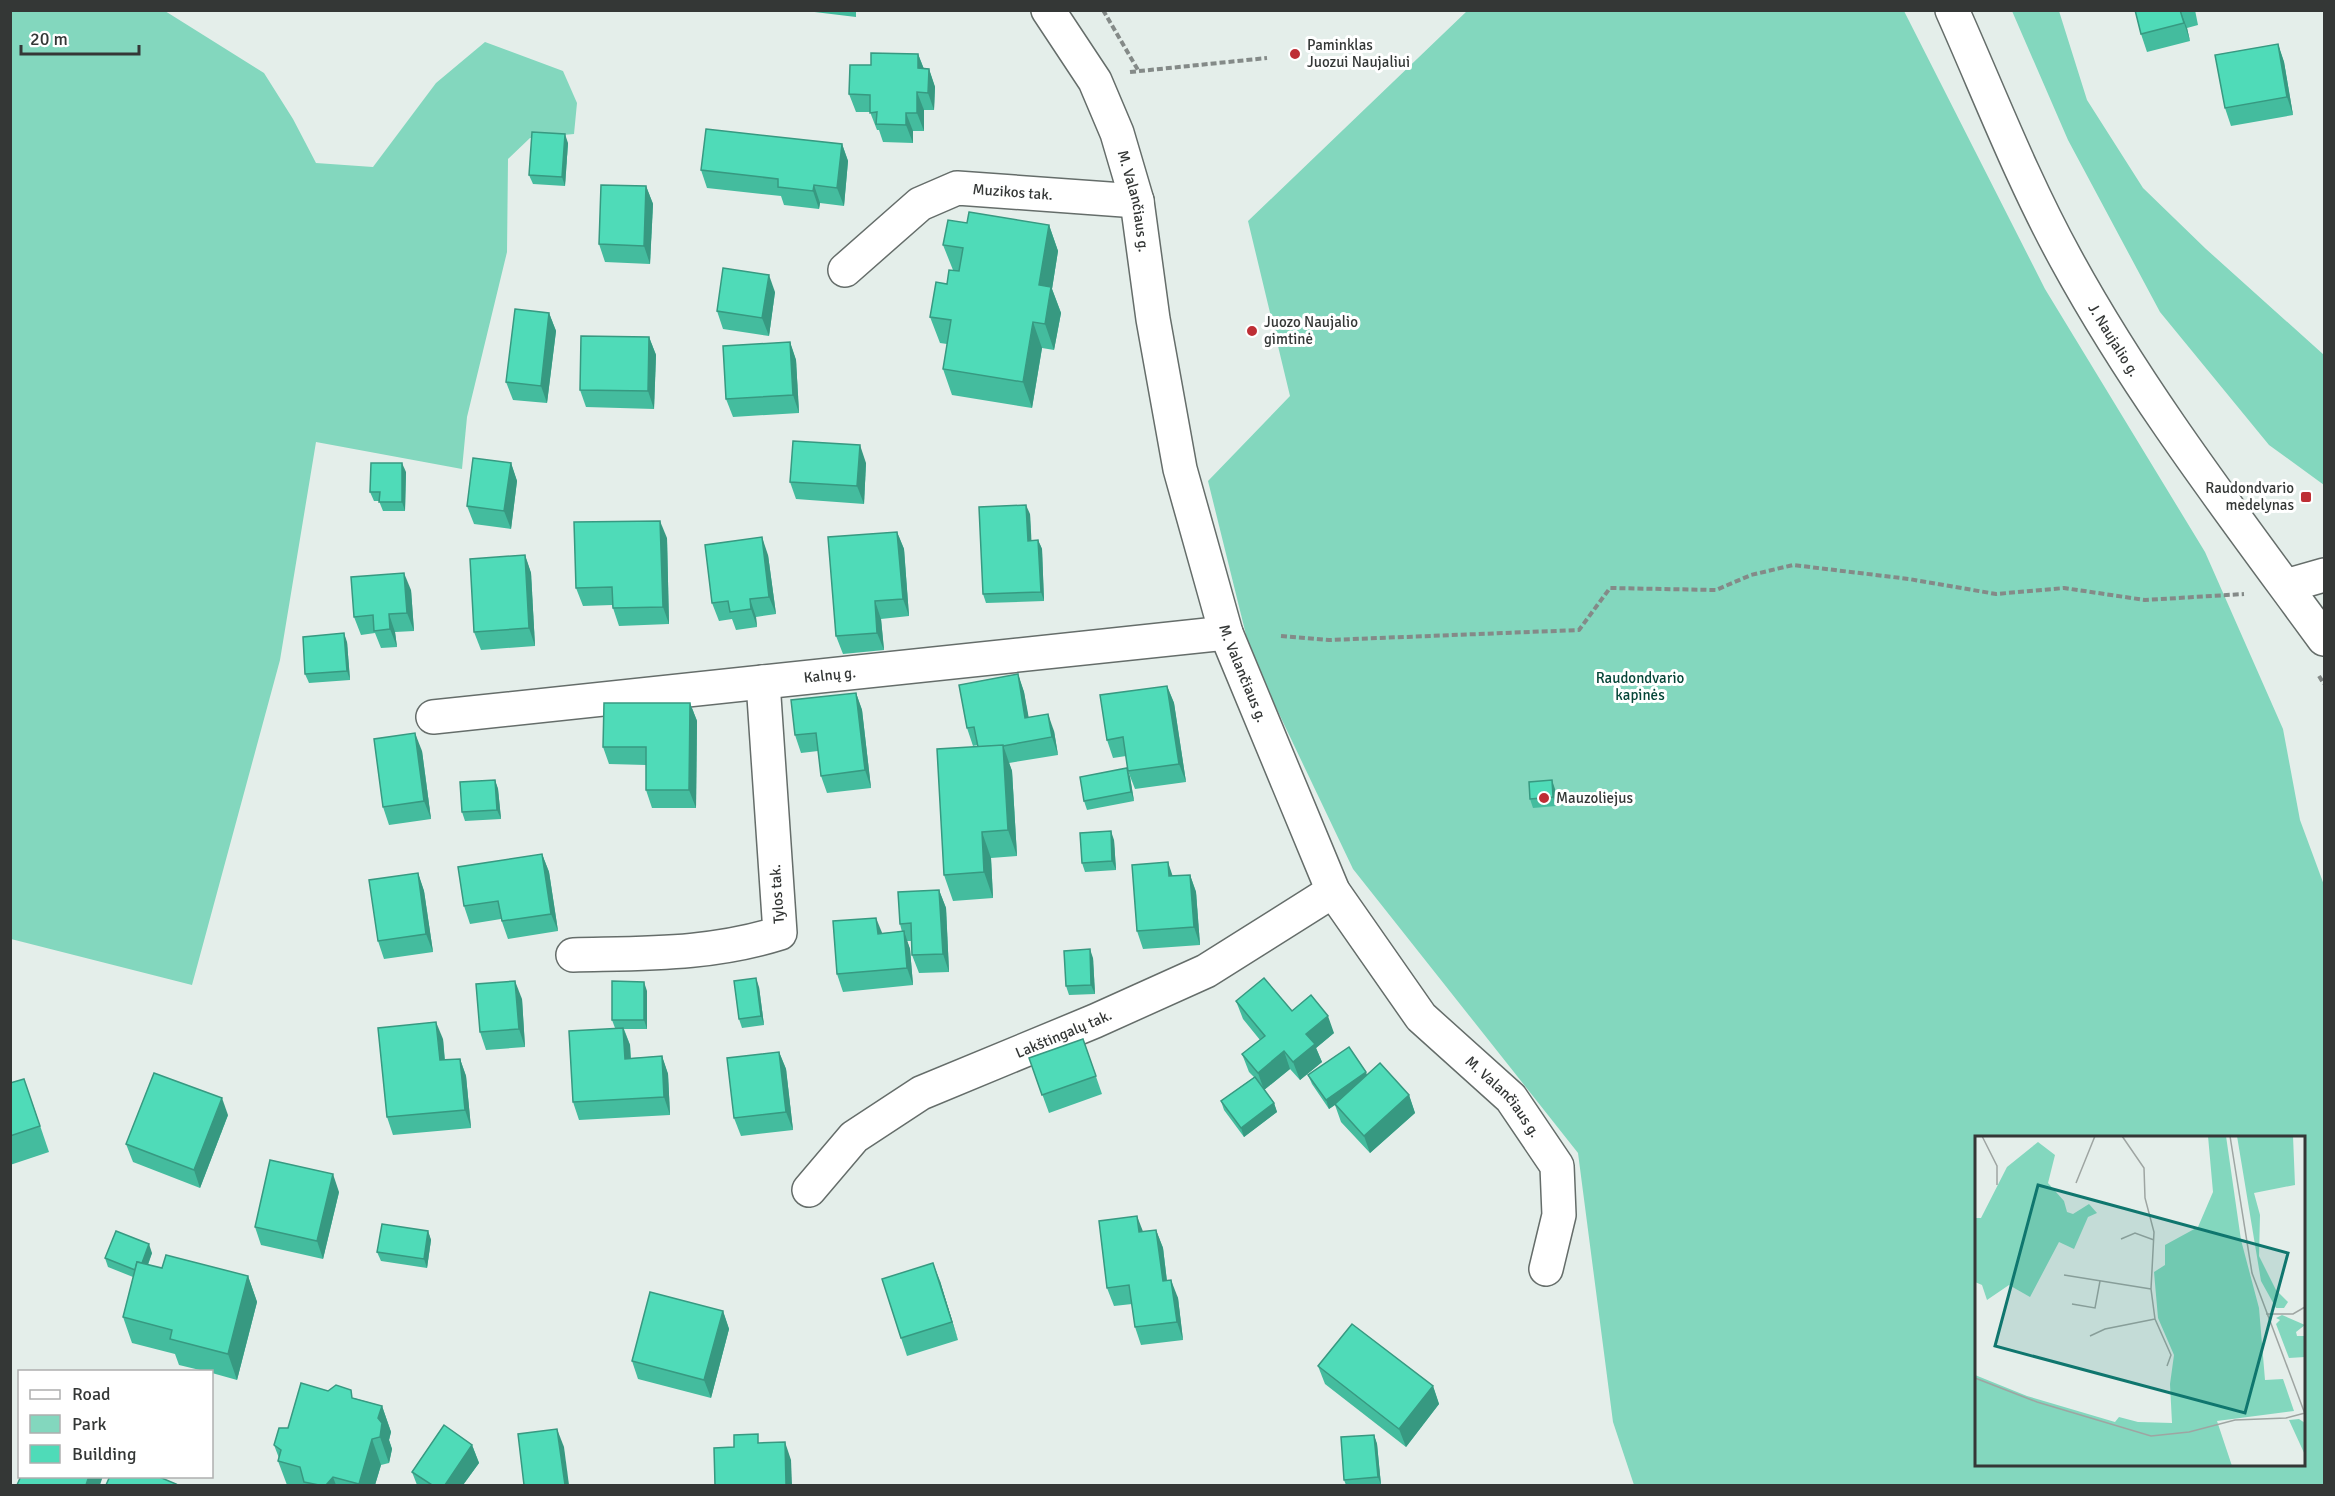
<svg xmlns="http://www.w3.org/2000/svg" width="2335" height="1496" font-family="Signika,sans-serif">
	<rect width="100%" height="100%" fill="#e4eeea"/>
	<g fill="#83d7be" fill-rule="evenodd">
		<polygon points="10,11 165,11 264,73 293,119 316,163 373,167 436,83 485,42 563,71 577,103 574,134 530,138 508,159 507,252 467,417 462,469 316,442 280,660 192,985 11,939"/>
		<path d="M1467 11H1904L2045 289 2205 552 2283 729 2300 820 2324 885V1485H1634L1613 1422 1578 1153 1353 869 1251 655 1208 481 1290 396 1248 221ZM1976 1138H2304V1464H1976Z"/>
		<polygon points="2012,11 2059,11 2087,100 2143,188 2206,249 2324,355 2324,485 2269,445 2160,312 2068,140"/>
	</g>
	<g fill="none" stroke-linecap="round" stroke-linejoin="round">
		<g stroke="#656d6a" stroke-width="36">
			<g id="minor">
				<path id="s1" d="M1048 10 1095 81 1117 133 1137 201 1153 319 1180 469 1226 633 1333 891 1421 1017 1511 1098 1557 1166 1559 1215 1546 1269"/>
				<path id="s2" d="M845 270 920 204 957 188 1137 201"/>
				<polyline points="2286,586 2324,575"/>
				<path id="s3" d="M433 717 1226 633"/>
				<path d="M573 955C645 953 710 955 780 933L763 682"/>
				<path id="s4" d="M809 1190 854 1137 921 1093 1095 1021 1206 971 1333 891"/>
			</g>
		</g>
		<g stroke="#656d6a" stroke-width="36">
			<g id="major">
				<path id="s5" d="M1952 10C1989 93 2022 179 2066 259 2139 393 2234 516 2324 639"/>
			</g>
		</g>
		<g stroke="#848a88" stroke-width="4" stroke-dasharray="6 3" stroke-linecap="butt">
			<polyline points="1103,10 1138,70"/>
			<polyline points="1130,72 1267,58"/>
			<polyline points="1281,636 1329,640 1579,630 1610,588 1716,590 1751,575 1793,565 1909,579 1996,594 2064,588 2145,600 2244,594"/>
			<polyline points="2319,676 2324,684"/>
		</g>
		<use href="#minor" stroke="#fff" stroke-width="33"/>
		<use href="#major" stroke="#fff" stroke-width="33"/>
	</g>
	<g fill="#44bc9e">
		<polygon points="798,10 856,10 856,17"/>
		<polygon points="2135,10 2195,10 2198,25 2187,28 2190,41 2147,52 2141,34"/>
		<polygon points="2278,44 2284,62 2293,115 2231,126 2225,108"/>
		<polygon points="918,54 924,69 929,69 935,87 934,110 924,110 924,131 913,131 913,143 883,142 879,130 877,130 870,112 856,112 849,94 871,65"/>
		<polygon points="568,143 565,186 533,184 529,175"/>
		<polygon points="842,144 848,161 844,206 820,203 819,209 784,205 781,196 707,188 701,170"/>
		<polygon points="646,186 653,204 650,264 605,262 599,244"/>
		<polygon points="967,223 1049,225 1058,251 1052,289 1061,313 1054,350 1042,348 1032,408 952,395 943,369 947,344 940,343 930,317 947,284 953,270 943,245"/>
		<polygon points="775,292 769,336 723,329 717,311"/>
		<polygon points="549,313 556,331 547,403 513,400 506,382"/>
		<polygon points="649,337 656,355 654,409 586,407 580,390"/>
		<polygon points="790,342 796,360 799,413 733,417 726,399"/>
		<polygon points="511,463 517,481 511,529 474,524 467,506"/>
		<polygon points="866,463 864,504 796,499 790,482"/>
		<polygon points="406,472 405,511 383,511 379,501 374,501 370,492"/>
		<polygon points="1030,514 1031,541 1038,540 1042,549 1044,601 986,603 983,594"/>
		<polygon points="897,532 904,549 909,616 881,619 884,650 843,654 836,636"/>
		<polygon points="667,538 669,624 619,626 612,605 583,606 576,588"/>
		<polygon points="525,555 531,573 535,646 481,650 474,632"/>
		<polygon points="768,555 776,614 756,617 757,627 736,630 732,619 719,621 712,603"/>
		<polygon points="411,590 414,631 395,632 397,647 381,648 375,633 361,635 354,617"/>
		<polygon points="347,642 350,680 309,683 305,674"/>
		<polygon points="1018,674 1024,692 1028,717 1054,731 1058,755 1009,763 1012,771 1017,856 991,858 993,898 953,901 944,875 978,747 978,745 973,746 967,728"/>
		<polygon points="1167,686 1174,703 1186,782 1135,789 1128,771 1126,756 1113,758 1107,740"/>
		<polygon points="856,693 862,710 871,788 827,793 821,776 818,751 801,753 795,735"/>
		<polygon points="690,703 697,721 696,808 652,808 646,790 646,765 609,764 603,747"/>
		<polygon points="422,751 431,819 389,825 383,807"/>
		<polygon points="1127,768 1130,777 1134,801 1087,810 1084,801"/>
		<polygon points="495,780 498,789 501,819 465,821 462,812"/>
		<polygon points="1555,789 1556,806 1533,808 1530,799"/>
		<polygon points="1114,840 1116,870 1085,872 1082,863"/>
		<polygon points="542,854 549,872 558,931 508,939 501,919 470,924 464,906"/>
		<polygon points="418,873 424,891 433,952 384,959 378,941"/>
		<polygon points="1190,875 1196,892 1200,945 1143,949 1137,931"/>
		<polygon points="939,890 946,908 949,972 919,973 912,955 912,941 907,941 910,949 913,985 843,992 837,974 882,933 902,932 900,924"/>
		<polygon points="1093,958 1095,994 1069,995 1066,986"/>
		<polygon points="759,987 764,1025 742,1028 739,1019"/>
		<polygon points="647,991 647,1029 624,1029 630,1045 631,1058 662,1056 668,1074 670,1115 579,1120 573,1102 615,1028 612,1020"/>
		<polygon points="522,999 525,1047 486,1050 480,1032"/>
		<polygon points="1236,1001 1292,1011 1334,1033 1316,1048 1322,1062 1300,1080 1290,1069 1264,1090 1274,1103 1277,1112 1244,1137 1224,1110 1221,1101 1254,1077 1249,1072 1242,1054 1260,1040 1243,1019"/>
		<polygon points="443,1039 445,1060 460,1059 466,1076 471,1128 393,1135 387,1117"/>
		<polygon points="1083,1039 1102,1094 1049,1113 1029,1058"/>
		<polygon points="779,1052 786,1069 793,1130 741,1136 734,1118"/>
		<polygon points="1308,1075 1367,1075 1409,1095 1415,1113 1370,1153 1341,1122 1335,1105 1329,1109 1312,1084"/>
		<polygon points="10,1083 33,1105 49,1152 10,1165"/>
		<polygon points="228,1115 200,1188 133,1162 126,1144"/>
		<polygon points="339,1192 323,1259 261,1245 255,1227"/>
		<polygon points="1156,1230 1163,1248 1167,1281 1178,1298 1183,1340 1141,1345 1135,1327 1132,1304 1114,1306 1107,1288 1143,1232"/>
		<polygon points="428,1231 431,1240 427,1268 381,1261 377,1252"/>
		<polygon points="152,1253 148,1265 162,1268 248,1276 257,1302 237,1380 212,1373 212,1371 204,1371 179,1365 175,1354 132,1343 123,1317 133,1277 108,1267 105,1258"/>
		<polygon points="940,1281 958,1340 907,1356 901,1338"/>
		<polygon points="723,1311 729,1329 711,1398 638,1379 632,1361"/>
		<polygon points="1318,1366 1433,1386 1439,1404 1406,1447 1325,1384"/>
		<polygon points="354,1398 382,1406 391,1432 389,1440 392,1449 389,1463 381,1465 375,1485 287,1485 278,1461 279,1458 274,1445 288,1428"/>
		<polygon points="1374,1435 1377,1444 1381,1485 1346,1485 1344,1480"/>
		<polygon points="472,1445 479,1463 463,1485 417,1485 412,1472"/>
	</g>
	<g fill="#379981">
		<polygon points="2180,10 2187,28 2190,41 2184,23"/>
		<polygon points="2278,44 2284,62 2293,115 2287,97"/>
		<polygon points="918,54 925,72 918,68"/>
		<polygon points="929,69 935,87 934,110 928,93"/>
		<polygon points="917,92 924,110 924,131 917,113"/>
		<polygon points="906,113 913,131 913,143 906,125"/>
		<polygon points="565,134 568,143 565,186 562,177"/>
		<polygon points="842,144 848,161 844,206 837,188"/>
		<polygon points="814,185 820,203 819,209 813,191"/>
		<polygon points="646,186 653,204 650,264 644,246"/>
		<polygon points="1049,225 1058,251 1052,289 1061,313 1054,350 1045,324 1039,285"/>
		<polygon points="769,275 775,292 769,336 762,318"/>
		<polygon points="549,313 556,331 547,403 541,386"/>
		<polygon points="1033,322 1042,348 1032,408 1023,382"/>
		<polygon points="649,337 656,355 654,409 648,391"/>
		<polygon points="790,342 796,360 799,413 793,395"/>
		<polygon points="860,445 866,463 864,504 857,486"/>
		<polygon points="402,463 406,472 405,511 402,502"/>
		<polygon points="511,463 517,481 511,529 504,511"/>
		<polygon points="1026,505 1030,514 1032,550 1028,541"/>
		<polygon points="660,521 667,538 669,624 663,607"/>
		<polygon points="897,532 904,549 909,616 903,599"/>
		<polygon points="762,537 768,555 776,614 769,597"/>
		<polygon points="1038,540 1042,549 1044,601 1041,592"/>
		<polygon points="525,555 531,573 535,646 529,628"/>
		<polygon points="404,573 411,590 414,631 407,613"/>
		<polygon points="750,599 756,617 757,627 751,609"/>
		<polygon points="875,601 881,619 884,650 877,633"/>
		<polygon points="389,614 395,632 397,647 390,629"/>
		<polygon points="344,633 347,642 350,680 347,671"/>
		<polygon points="1018,674 1024,692 1032,735 1025,718"/>
		<polygon points="1167,686 1174,703 1186,782 1179,764"/>
		<polygon points="856,693 862,710 871,788 865,770"/>
		<polygon points="690,703 697,721 696,808 689,790"/>
		<polygon points="1048,714 1054,731 1058,755 1052,737"/>
		<polygon points="415,733 422,751 431,819 424,801"/>
		<polygon points="1003,745 1012,771 1017,856 1008,830"/>
		<polygon points="1127,768 1130,777 1134,801 1131,792"/>
		<polygon points="495,780 498,789 501,819 497,810"/>
		<polygon points="1552,780 1555,789 1556,806 1553,797"/>
		<polygon points="1111,831 1114,840 1116,870 1112,861"/>
		<polygon points="982,832 991,858 993,898 984,872"/>
		<polygon points="542,854 549,872 558,931 551,914"/>
		<polygon points="1168,862 1174,880 1169,876"/>
		<polygon points="418,873 424,891 433,952 426,934"/>
		<polygon points="1190,875 1196,892 1200,945 1194,927"/>
		<polygon points="939,890 946,908 949,972 943,954"/>
		<polygon points="876,918 883,935 878,934"/>
		<polygon points="904,931 910,949 913,985 907,968"/>
		<polygon points="1090,949 1093,958 1095,994 1091,985"/>
		<polygon points="756,978 759,987 764,1025 761,1016"/>
		<polygon points="515,981 522,999 525,1047 519,1029"/>
		<polygon points="644,982 647,991 647,1029 644,1020"/>
		<polygon points="1328,1016 1334,1033 1316,1048 1322,1062 1300,1080 1293,1062 1306,1034"/>
		<polygon points="436,1022 443,1039 446,1078 440,1060"/>
		<polygon points="623,1028 630,1045 631,1076 625,1059"/>
		<polygon points="1284,1051 1290,1069 1264,1090 1258,1073"/>
		<polygon points="779,1052 786,1069 793,1130 786,1112"/>
		<polygon points="662,1056 668,1074 670,1115 664,1097"/>
		<polygon points="460,1059 466,1076 471,1128 465,1110"/>
		<polygon points="1366,1072 1369,1081 1329,1109 1326,1100"/>
		<polygon points="1409,1095 1415,1113 1370,1153 1364,1136"/>
		<polygon points="222,1098 228,1115 200,1188 194,1170"/>
		<polygon points="1274,1103 1277,1112 1244,1137 1241,1128"/>
		<polygon points="333,1174 339,1192 323,1259 317,1241"/>
		<polygon points="1137,1216 1144,1234 1139,1232"/>
		<polygon points="1156,1230 1163,1248 1169,1299 1163,1281"/>
		<polygon points="428,1231 431,1240 427,1268 424,1259"/>
		<polygon points="149,1244 152,1253 142,1280 138,1271"/>
		<polygon points="933,1263 940,1281 958,1340 952,1322"/>
		<polygon points="248,1276 257,1302 237,1380 228,1354"/>
		<polygon points="1171,1280 1178,1298 1183,1340 1177,1322"/>
		<polygon points="723,1311 729,1329 711,1398 704,1380"/>
		<polygon points="1433,1386 1439,1404 1406,1447 1399,1429"/>
		<polygon points="382,1406 391,1432 389,1440 392,1449 389,1463 380,1437 378,1418"/>
		<polygon points="557,1429 564,1447 569,1485 565,1485"/>
		<polygon points="1374,1435 1377,1444 1381,1485 1378,1477"/>
		<polygon points="372,1439 381,1465 375,1485 359,1485"/>
		<polygon points="785,1442 791,1460 792,1485 786,1485"/>
		<polygon points="472,1445 479,1463 463,1485 445,1485"/>
		<polygon points="89,1476 103,1476 100,1485 86,1485"/>
		<polygon points="333,1477 336,1485 326,1485"/>
	</g>
	<g fill="#4fdbb8" stroke="#379981" stroke-width="1.5">
		<polygon points="2135,10 2180,10 2184,23 2141,34"/>
		<polygon points="2278,44 2287,97 2225,108 2215,55"/>
		<polygon points="871,53 918,54 918,68 929,69 928,93 917,92 917,113 906,113 906,125 876,124 877,112 870,113 870,95 849,94 850,65 871,65"/>
		<polygon points="706,129 842,144 837,188 814,185 813,191 778,187 778,179 701,170"/>
		<polygon points="532,132 565,134 562,177 529,175"/>
		<polygon points="601,185 646,186 644,246 599,244"/>
		<polygon points="969,212 1049,225 1039,285 1051,287 1045,324 1033,322 1023,382 943,369 951,320 930,317 936,282 947,284 949,270 959,271 963,248 943,245 948,220 967,223"/>
		<polygon points="723,268 769,275 762,318 717,311"/>
		<polygon points="515,309 549,313 541,386 506,382"/>
		<polygon points="581,336 649,337 648,391 580,390"/>
		<polygon points="790,342 793,395 726,399 723,346"/>
		<polygon points="793,441 860,445 857,486 790,482"/>
		<polygon points="473,458 511,463 504,511 467,506"/>
		<polygon points="371,463 402,463 402,502 379,502 380,492 370,492"/>
		<polygon points="1026,505 1028,541 1038,540 1041,592 983,594 979,507"/>
		<polygon points="660,521 663,607 613,608 612,587 576,588 574,522"/>
		<polygon points="897,532 903,599 875,601 877,633 836,636 828,537"/>
		<polygon points="762,537 769,597 750,599 751,609 730,612 728,601 712,603 705,545"/>
		<polygon points="525,555 529,628 474,632 470,559"/>
		<polygon points="404,573 407,613 389,614 390,629 374,631 373,615 354,617 351,577"/>
		<polygon points="344,633 347,671 305,674 303,637"/>
		<polygon points="1018,674 1025,718 1048,714 1052,737 1003,746 978,747 974,727 967,728 959,685"/>
		<polygon points="1167,686 1179,764 1128,771 1123,737 1107,740 1100,695"/>
		<polygon points="856,693 865,770 821,776 816,733 795,735 791,700"/>
		<polygon points="604,703 690,703 689,790 646,790 646,747 603,747"/>
		<polygon points="415,733 424,801 383,807 374,739"/>
		<polygon points="1003,745 1008,830 982,832 984,872 944,875 937,749"/>
		<polygon points="1127,768 1131,792 1084,801 1080,777"/>
		<polygon points="495,780 497,810 462,812 460,782"/>
		<polygon points="1552,780 1553,797 1530,799 1529,782"/>
		<polygon points="1111,831 1112,861 1082,863 1080,833"/>
		<polygon points="542,854 551,914 502,921 498,901 464,906 458,867"/>
		<polygon points="1168,862 1169,876 1190,875 1194,927 1137,931 1132,865"/>
		<polygon points="418,873 426,934 378,941 369,880"/>
		<polygon points="939,890 943,954 912,955 911,923 900,924 898,892"/>
		<polygon points="876,918 878,934 904,931 907,968 837,974 833,921"/>
		<polygon points="1090,949 1091,985 1066,986 1064,951"/>
		<polygon points="756,978 761,1016 739,1019 734,981"/>
		<polygon points="1264,978 1292,1011 1311,995 1328,1016 1306,1034 1315,1044 1293,1062 1284,1051 1258,1073 1242,1054 1265,1036 1236,1001"/>
		<polygon points="515,981 519,1029 480,1032 476,984"/>
		<polygon points="612,981 644,982 644,1020 612,1020"/>
		<polygon points="436,1022 440,1060 460,1059 465,1110 387,1117 378,1028"/>
		<polygon points="623,1028 625,1059 662,1056 664,1097 573,1102 569,1031"/>
		<polygon points="1083,1039 1096,1076 1042,1095 1029,1058"/>
		<polygon points="1349,1047 1366,1072 1326,1100 1308,1075"/>
		<polygon points="779,1052 786,1112 734,1118 727,1058"/>
		<polygon points="1380,1063 1409,1095 1364,1136 1335,1104"/>
		<polygon points="154,1073 222,1098 194,1170 126,1144"/>
		<polygon points="1255,1077 1274,1103 1241,1128 1221,1101"/>
		<polygon points="24,1079 40,1126 10,1136 10,1083"/>
		<polygon points="270,1160 333,1174 317,1241 255,1227"/>
		<polygon points="1137,1216 1139,1232 1156,1230 1163,1281 1171,1280 1177,1322 1135,1327 1129,1285 1107,1288 1099,1221"/>
		<polygon points="382,1224 428,1231 424,1259 377,1252"/>
		<polygon points="116,1231 149,1244 142,1263 137,1262 135,1270 105,1258"/>
		<polygon points="166,1255 248,1276 228,1354 170,1339 172,1330 123,1317 137,1262 162,1268"/>
		<polygon points="933,1263 952,1322 901,1338 882,1279"/>
		<polygon points="650,1292 723,1311 704,1380 632,1361"/>
		<polygon points="1352,1324 1433,1386 1399,1429 1318,1366"/>
		<polygon points="301,1383 328,1391 336,1385 351,1390 352,1398 382,1406 378,1418 382,1423 380,1437 372,1439 359,1484 333,1477 326,1485 319,1485 304,1482 300,1467 278,1461 281,1450 274,1445 279,1428 288,1428"/>
		<polygon points="444,1425 472,1445 445,1485 432,1485 412,1472"/>
		<polygon points="557,1429 565,1485 524,1485 518,1434"/>
		<polygon points="758,1434 758,1443 785,1442 786,1485 715,1485 714,1448 734,1447 734,1435"/>
		<polygon points="1374,1435 1378,1477 1344,1480 1341,1437"/>
		<polygon points="21,1476 89,1476 86,1485 17,1485"/>
		<polygon points="110,1476 157,1476 176,1484 175,1485 106,1485"/>
	</g>
	<g fill="#be2e35" stroke="#fff" stroke-width="2">
		<circle cx="1295" cy="54" r="6"/>
		<circle cx="1252" cy="331" r="6"/>
		<rect x="2300" y="491" width="12" height="12" rx="3"/>
		<circle cx="1544" cy="798" r="6"/>
	</g>
	<g text-anchor="middle" dominant-baseline="central" stroke-width="6" stroke-linejoin="round" paint-order="stroke">
		<g font-size="15" fill="#343736" stroke="#fff" text-anchor="start">
			<text x="1307" y="45">Paminklas<tspan x="1307" dy="17">Juozui Naujaliui</tspan></text>
			<text x="1264" y="322">Juozo Naujalio<tspan x="1264" dy="17">gimtinė</tspan></text>
			<text x="2294" y="488" text-anchor="end">Raudondvario<tspan x="2294" dy="17">medelynas</tspan></text>
			<text x="1556" y="798">Mauzoliejus</text>
		</g>
		<g font-size="15" fill="#343736" stroke="#fff">
			<text stroke="none"><textPath href="#s2" startOffset="196">Muzikos tak.</textPath></text>
			<text stroke="none"><textPath href="#s1" startOffset="212">M. Valančiaus g.</textPath></text>
			<text stroke="none"><textPath href="#s5" startOffset="368">J. Naujalio g.</textPath></text>
			<text stroke="none"><textPath href="#s1" startOffset="698">M. Valančiaus g.</textPath></text>
			<text stroke="none"><textPath href="#s3" startOffset="399">Kalnų g.</textPath></text>
			<text transform="translate(777 894) rotate(-94)">Tylos tak.</text>
			<text stroke="none"><textPath href="#s4" startOffset="304">Lakštingalų tak.</textPath></text>
			<text stroke="none"><textPath href="#s1" startOffset="1202">M. Valančiaus g.</textPath></text>
		</g>
		<g font-size="15" fill="#054537" stroke="#fff">
			<text x="1640" y="678">Raudondvario<tspan x="1640" dy="17">kapinės</tspan></text>
		</g>
	</g>
	<g transform="translate(1975 1136)">
		<rect width="330" height="330" fill="#e4eeea"/>
		<path d="M233 0H251L266 104 284 172 290 244 308 243 319 275 242 285 257 330H0V239L52 260 140 286 144 281 163 286 197 287 195 248 199 219 183 182 179 136 190 129V109L223 91 238 56ZM262 0H318L320 49 279 57 285 79 284 120 301 154 313 166 309 172H301L286 145ZM63 6 80 19 73 47 89 65 92 76 98 78 114 68 122 77 113 81 99 113 84 106 55 161 34 149 12 164 7 149 0 146V82H6L32 31ZM307 179 330 189 321 196 322 200H330V221L314 222 301 188 305 184 301 182ZM324 283 330 287V319L314 284Z" fill="#83d7be"/>
		<path fill="none" stroke="#9ea5a2" stroke-width="1.5" d="M7 0 22 30V49M147 0 169 32 170 62 179 96 176 153 180 183 196 219 192 230M255 0 277 137 330 278M101 47 120 0M146 103 160 97 179 104M89 139 176 153M97 168 120 172 125 145M291 178H318L330 171M115 200 130 193 180 183M0 242 62 266 176 300 214 296 260 284 311 282 330 277"/>
		<path fill="#0f766e" fill-opacity="0.15" stroke="#0f766e" stroke-width="3" d="M63 49 313 117 270 277 20 210Z"/>
		<rect width="330" height="330" fill="none" stroke="#343736" stroke-width="3"/>
	</g>
	<rect width="2335" height="1496" fill="none" stroke="#343736" stroke-width="24"/>
	<rect x="18" y="1370" width="195" height="108" fill="#ffffff" stroke="#aeafaf" stroke-width="1.5"/>
	<rect x="30" y="1390" width="30" height="9" fill="#ffffff" stroke="#aeafaf" stroke-width="1.5"/>
	<text x="72" y="1400" font-size="18" fill="#343736">Road</text>
	<rect x="30" y="1415" width="30" height="18" fill="#83d7be" stroke="#aeafaf" stroke-width="1.5"/>
	<text x="72" y="1430" font-size="18" fill="#343736">Park</text>
	<rect x="30" y="1445" width="30" height="18" fill="#4fdbb8" stroke="#aeafaf" stroke-width="1.5"/>
	<text x="72" y="1460" font-size="18" fill="#343736">Building</text>
	<path d="M21 45v9h118v-9" fill="none" stroke="#343736" stroke-width="3"/>
	<text x="30" y="45" font-size="18" fill="#343736" stroke="#ffffff" stroke-width="4.5" paint-order="stroke">20 m</text>
</svg>
